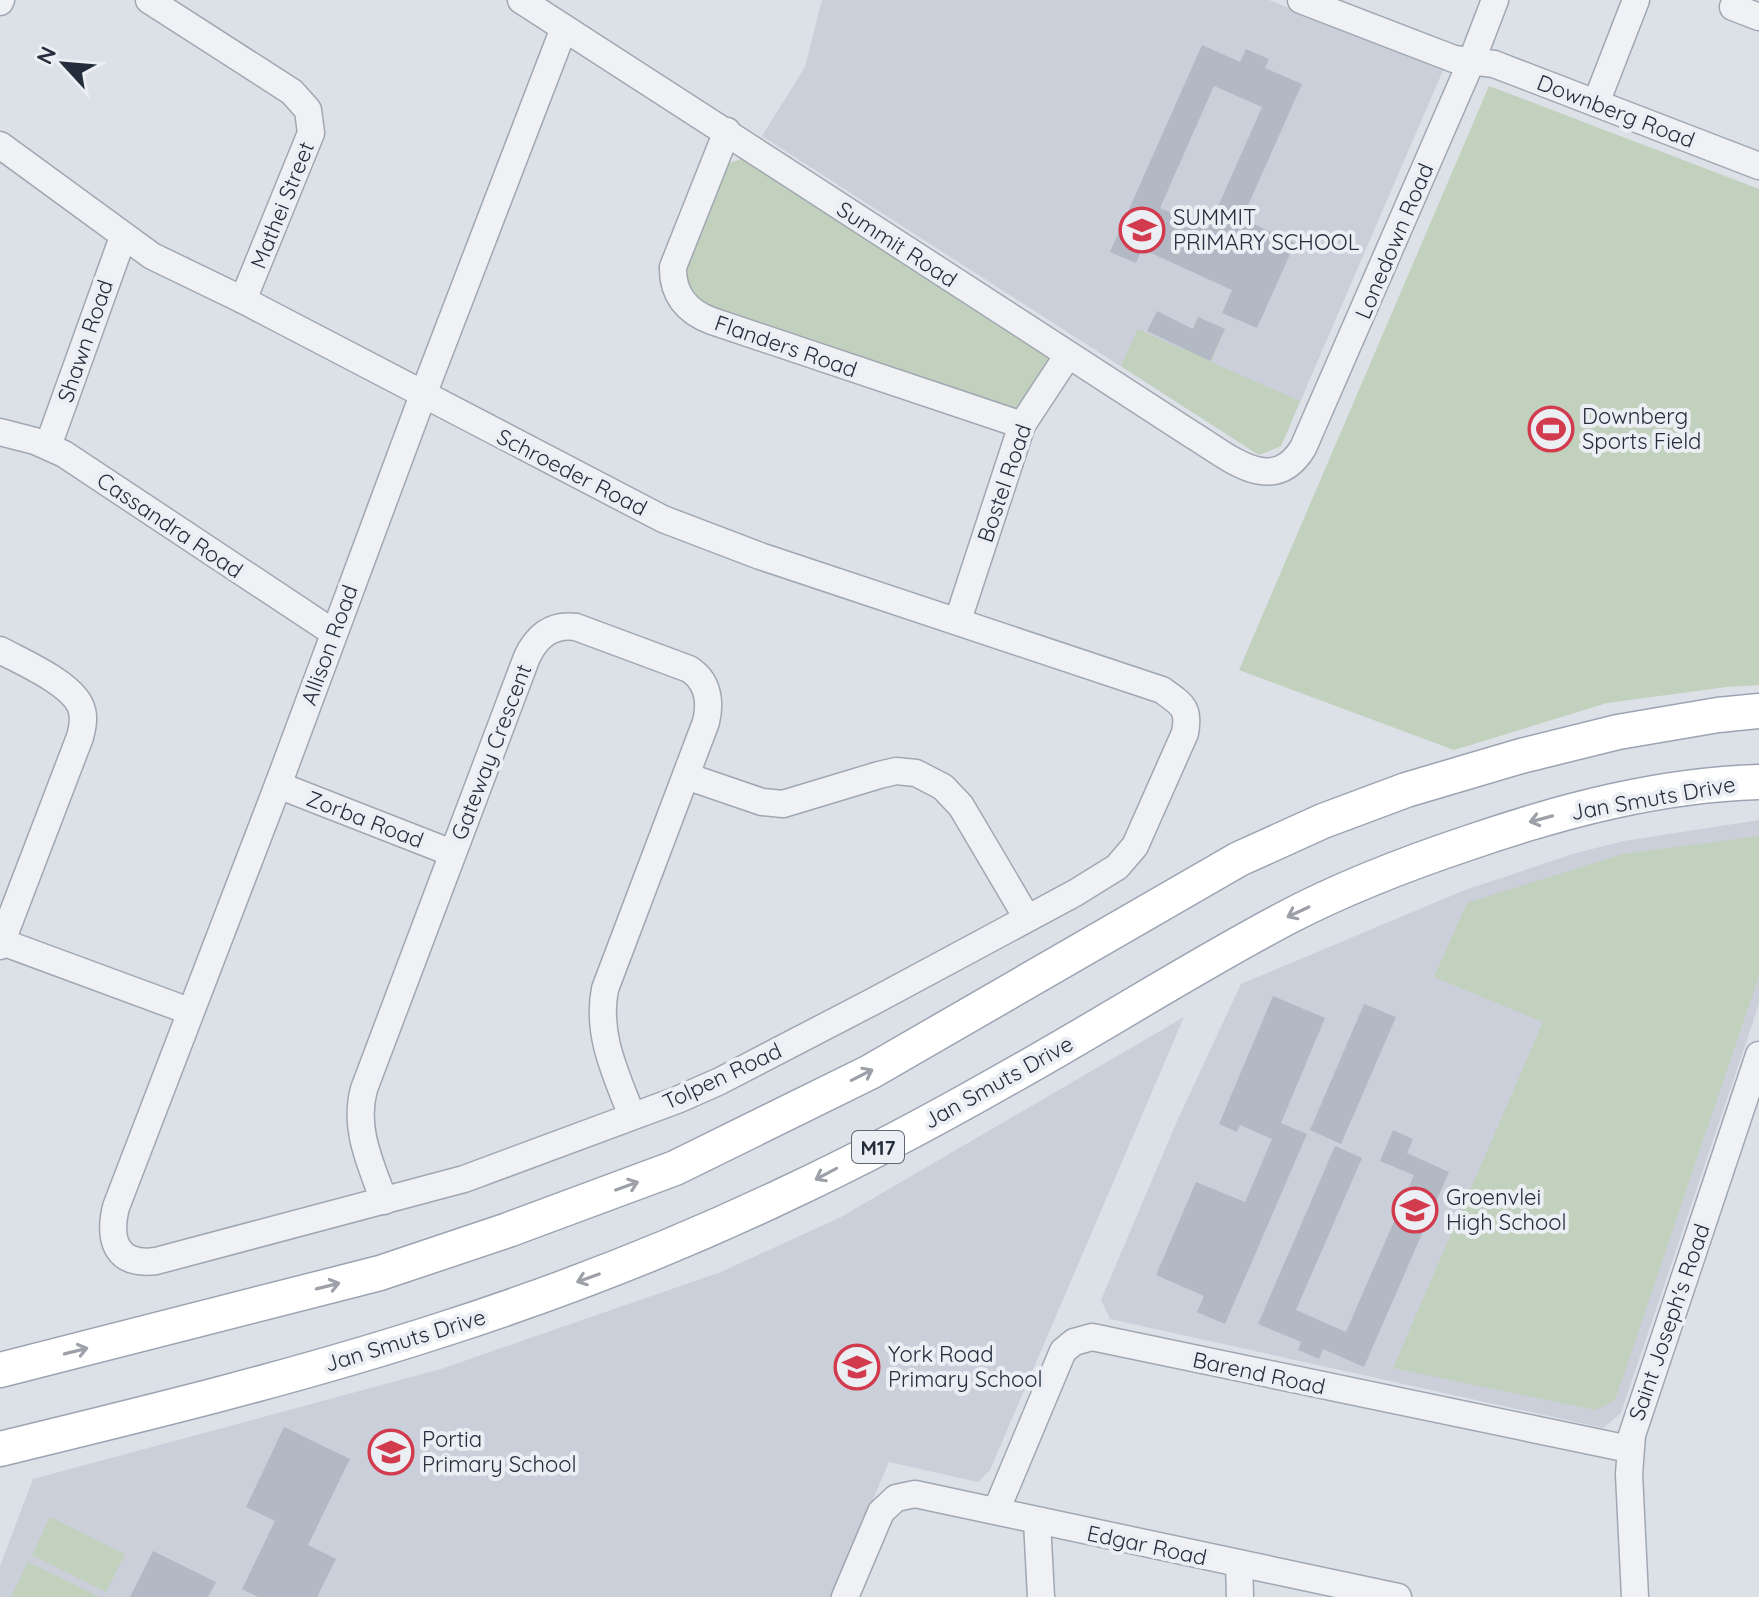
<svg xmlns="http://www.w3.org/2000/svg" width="1759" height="1597" font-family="Quicksand,sans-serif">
	<rect width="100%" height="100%" fill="#dce0e7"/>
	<g fill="#cacfd9">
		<polygon points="822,0 1269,0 1444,68 1281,446 1259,455 762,136 805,67"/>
		<polygon points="1759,820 1759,1004 1621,1413 1603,1428 1110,1319 1101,1300 1178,1119 1241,984 1465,890 1576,853 1624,841"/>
		<polygon points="1184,1017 990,1470 978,1482 889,1462 831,1597 0,1597 0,1566 33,1479 441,1369 721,1272 841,1217"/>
	</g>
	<g fill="#c1d1bd">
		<polygon points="1489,86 1759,189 1759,685 1727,687 1607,703 1454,750 1239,670"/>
		<polygon points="744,158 1046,353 1049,366 1016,412 692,301 683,271 727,164"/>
		<polygon points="1198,317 1225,329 1211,362 1300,401 1281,446 1259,455 1121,366 1138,329 1183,350"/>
		<polygon points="1759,836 1759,976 1615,1400 1595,1410 1393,1368 1543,1022 1434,977 1467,903 1623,854"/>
		<polygon points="50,1517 125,1554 106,1592 32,1555"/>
		<polygon points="28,1562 100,1597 11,1597"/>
	</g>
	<g fill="#b3b9c4" fill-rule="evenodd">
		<path d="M1202 45 1240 62 1246 49 1269 59 1265 68 1302 84 1242 219 1295 243 1257 328 1222 313 1232 290 1142 249 1136 263 1110 252ZM1214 86 1262 107 1208 229 1160 208Z"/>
		<polygon points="1157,311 1193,329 1198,317 1225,329 1210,361 1147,331"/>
		<polygon points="1273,996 1325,1018 1281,1123 1307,1134 1225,1324 1197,1312 1204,1296 1156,1275 1196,1182 1245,1202 1272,1139 1240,1125 1237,1132 1219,1124"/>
		<polygon points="1364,1004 1396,1017 1341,1144 1310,1130"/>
		<polygon points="1393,1130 1413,1139 1407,1153 1449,1172 1364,1367 1323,1349 1319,1359 1298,1350 1301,1342 1258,1324 1335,1146 1362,1158 1296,1310 1346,1332 1414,1175 1380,1161"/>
		<polygon points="284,1427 350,1459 308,1545 336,1559 317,1597 258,1597 242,1589 275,1521 246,1507"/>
		<polygon points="153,1551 216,1582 208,1597 130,1597"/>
	</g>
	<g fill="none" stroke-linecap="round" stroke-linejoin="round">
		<g stroke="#a1a7b1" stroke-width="29">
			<g id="minor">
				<polyline points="149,0 292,92 308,110 311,133 243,300"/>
				<path d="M521 0C744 145 969 288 1191 434 1228 456 1272 498 1303 448L1472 60 1495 0"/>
				<polyline points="1301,0 1454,59 1494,64 1759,166"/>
				<polyline points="0,2 1,0"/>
				<polyline points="1733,7 1759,17"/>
				<polyline points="1596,103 1636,0"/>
				<path d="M727 131 673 267C672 294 687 312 712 321L1022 425"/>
				<path d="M0 145 152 256 243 300 663 519 760 556 1162 690C1181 704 1190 707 1185 733L1135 846 1117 867 1075 893 874 1001 720 1081 677 1100 464 1179 156 1261C116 1266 108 1240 116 1207L278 785 423 395 564 28"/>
				<polyline points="0,432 35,441 64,454 334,633"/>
				<polyline points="48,446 123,237"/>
				<polyline points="958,620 1022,425 1068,355"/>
				<path d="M0 650C22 662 69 682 80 705 85 715 83 726 80 737L0 946"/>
				<polyline points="686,776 762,802 783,804 879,775 896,771 916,773 943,787 961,806 1027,918"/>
				<polyline points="278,785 452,853"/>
				<polyline points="2,942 189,1011"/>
				<path d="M384 1201C371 1164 353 1129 364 1089L527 657C537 636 552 624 576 627L689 669C708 681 711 701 706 722L605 989C596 1035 616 1074 632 1116"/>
				<polyline points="996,1511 1063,1351 1074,1342 1092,1337 1629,1449"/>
				<polyline points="1037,1521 1041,1597"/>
				<polyline points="1239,1564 1240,1597"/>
				<polyline points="845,1597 881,1512 896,1498 915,1494 1398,1597"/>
				<polyline points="1635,1597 1629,1474 1632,1435 1759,1055"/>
			</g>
		</g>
		<g stroke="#9ba4b3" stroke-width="37">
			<g id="major">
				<polyline points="0,1370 380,1273 508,1230 675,1168 870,1072 1239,859 1323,821 1406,790 1521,756 1618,732 1718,715 1759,711"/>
				<path d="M0 1449C148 1413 296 1377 441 1330 559 1292 675 1247 786 1194 861 1159 934 1120 1006 1079 1100 1027 1191 968 1286 918 1345 887 1408 863 1471 842 1564 810 1660 785 1759 782"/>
			</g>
		</g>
		<use href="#minor" stroke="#eff1f5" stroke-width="26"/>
		<use href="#major" stroke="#fff" stroke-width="34"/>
	</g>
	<defs><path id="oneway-shaft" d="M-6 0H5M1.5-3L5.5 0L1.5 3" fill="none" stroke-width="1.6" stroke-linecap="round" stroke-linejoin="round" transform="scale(2)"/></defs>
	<g stroke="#9da0a8">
		<use href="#oneway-shaft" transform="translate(1541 819) rotate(165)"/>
		<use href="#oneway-shaft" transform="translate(1298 912) rotate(155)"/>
		<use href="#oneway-shaft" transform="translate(862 1075) rotate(-27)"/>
		<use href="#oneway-shaft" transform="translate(826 1174) rotate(152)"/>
		<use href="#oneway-shaft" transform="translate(627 1186) rotate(-20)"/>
		<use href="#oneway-shaft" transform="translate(588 1278) rotate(160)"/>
		<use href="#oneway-shaft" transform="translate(328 1286) rotate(-14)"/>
		<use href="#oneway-shaft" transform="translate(76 1351) rotate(-14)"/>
	</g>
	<defs>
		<g id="school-ring" transform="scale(2.3)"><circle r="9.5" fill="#ebeff4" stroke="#d23b4e" stroke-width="1.5"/><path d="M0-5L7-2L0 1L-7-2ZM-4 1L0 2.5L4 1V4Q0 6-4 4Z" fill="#d23b4e"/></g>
		<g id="stadium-ring" transform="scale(2.3)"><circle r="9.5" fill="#ebeff4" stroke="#d23b4e" stroke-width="1.5"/><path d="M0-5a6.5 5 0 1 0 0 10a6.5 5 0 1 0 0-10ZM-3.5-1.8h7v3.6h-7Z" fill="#d23b4e"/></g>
	</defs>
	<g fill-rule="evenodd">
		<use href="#school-ring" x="1142" y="230"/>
		<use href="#stadium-ring" x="1551" y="429"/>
		<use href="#school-ring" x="1415" y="1210"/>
		<use href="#school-ring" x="857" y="1367"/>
		<use href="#school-ring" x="391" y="1452"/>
	</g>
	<g text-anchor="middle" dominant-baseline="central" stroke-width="8" stroke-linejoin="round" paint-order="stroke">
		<rect fill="#ebeff4" stroke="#606774" stroke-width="2" x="852" y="1131" width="52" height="32" rx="6"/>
		<g font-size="20" font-weight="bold" fill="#252d3d">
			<text x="878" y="1147">M17</text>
		</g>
		<g font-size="22" fill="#252d3d" stroke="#ebeff4">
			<text transform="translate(1616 111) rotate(21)">Downberg Road</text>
			<text transform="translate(282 205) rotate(-68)">Mathei Street</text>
			<text transform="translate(1394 241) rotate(-67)">Lonedown Road</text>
			<text transform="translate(897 244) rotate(33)">Summit Road</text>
			<text transform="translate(85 341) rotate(-71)">Shawn Road</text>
			<text transform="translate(786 346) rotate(19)">Flanders Road</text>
			<text transform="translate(572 472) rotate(27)">Schroeder Road</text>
			<text transform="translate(1004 483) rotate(-71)">Bostel Road</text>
			<text transform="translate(170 525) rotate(34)">Cassandra Road</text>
			<text transform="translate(329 645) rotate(-70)">Allison Road</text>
			<text transform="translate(491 752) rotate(-69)">Gateway Crescent</text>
			<text transform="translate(1653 798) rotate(-10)">Jan Smuts Drive</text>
			<text transform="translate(365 819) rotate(21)">Zorba Road</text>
			<text transform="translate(722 1076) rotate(-25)">Tolpen Road</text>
			<text transform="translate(998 1082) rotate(-29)">Jan Smuts Drive</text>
			<text transform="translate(1669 1322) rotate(-71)">Saint Joseph's Road</text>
			<text transform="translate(405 1340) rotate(-17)">Jan Smuts Drive</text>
			<text transform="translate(1259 1373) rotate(12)">Barend Road</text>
			<text transform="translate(1147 1545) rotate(12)">Edgar Road</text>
		</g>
		<g font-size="22" fill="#252d3d" stroke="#ebeff4" text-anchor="start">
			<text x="1173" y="217">SUMMIT<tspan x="1173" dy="25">PRIMARY SCHOOL</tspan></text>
			<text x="1582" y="416">Downberg<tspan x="1582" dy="25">Sports Field</tspan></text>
			<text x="1446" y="1197">Groenvlei<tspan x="1446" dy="25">High School</tspan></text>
			<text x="888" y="1354">York Road<tspan x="888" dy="25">Primary School</tspan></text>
			<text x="422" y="1439">Portia<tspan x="422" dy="25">Primary School</tspan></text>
		</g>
	</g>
	<g transform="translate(64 64) rotate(296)" stroke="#ebeff4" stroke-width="6" paint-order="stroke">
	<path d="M0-6L14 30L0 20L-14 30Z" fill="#252d3d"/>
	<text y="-12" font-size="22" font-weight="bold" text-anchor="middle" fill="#252d3d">N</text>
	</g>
</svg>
